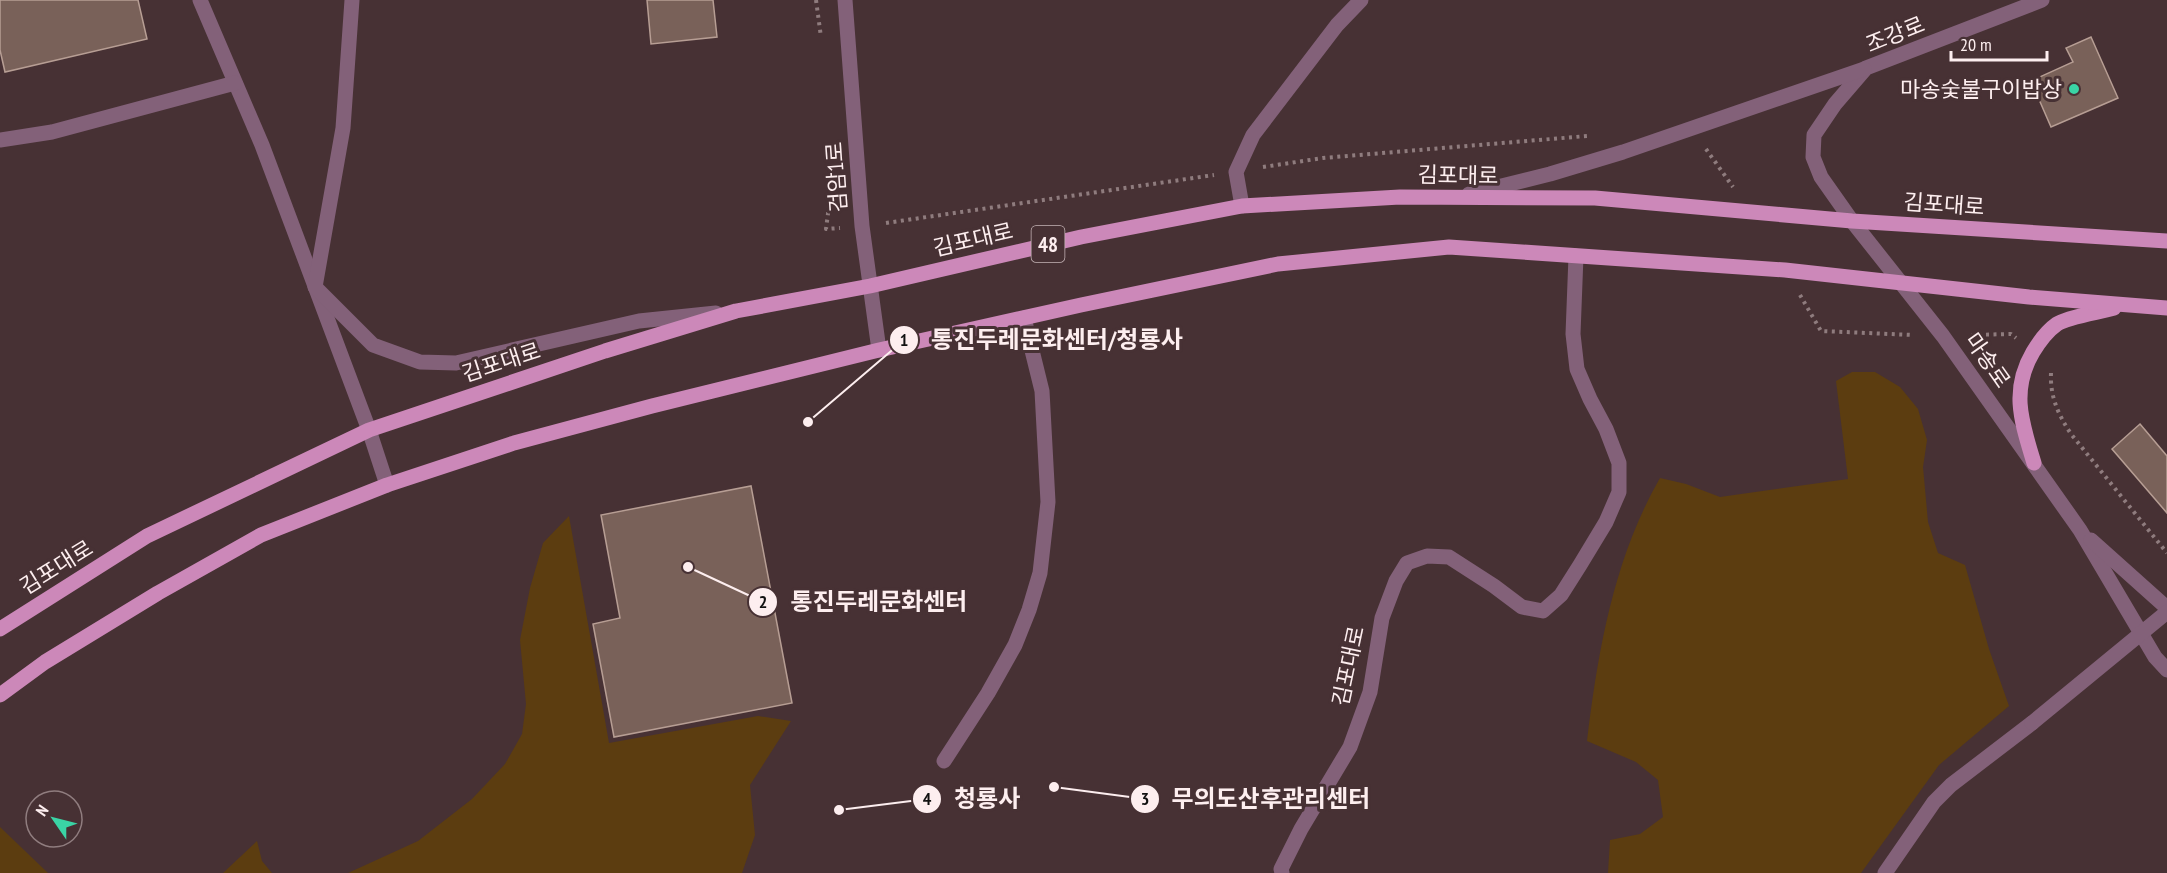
<svg xmlns="http://www.w3.org/2000/svg" width="2167" height="873" font-family="'PT Sans Narrow','Noto Sans KR',sans-serif">
	<rect width="100%" height="100%" fill="#473134"/>
	<g fill="#5c3d10">
		<path d="M1852 372H1875L1900 387 1918 409 1927 440 1923 467 1928 522 1938 553 1965 565 1989 649 2009 706 1939 765 1861 873H1608L1610 840 1640 834 1663 817 1658 780 1636 762 1587 741C1598 650 1614 558 1660 478L1686 484 1720 497 1848 479 1836 381Z"/>
		<polygon points="569,516 609,743 758,716 791,721 750,785 755,835 742,873 348,873 418,841 472,799 505,764 522,734 526,704 520,640 530,588 543,543"/>
		<polygon points="0,827 48,873 0,873"/>
		<polygon points="257,841 262,861 272,873 223,873"/>
	</g>
	<g fill="#796159" stroke="#b79e94" stroke-width="1.5">
		<polygon points="0,0 138,0 147,39 5,72 0,50"/>
		<polygon points="647,0 713,0 717,37 651,44"/>
		<polygon points="2091,37 2118,98 2051,127 2031,81 2073,62 2066,48"/>
		<polygon points="2140,424 2167,456 2167,513 2112,449"/>
		<polygon points="751,486 792,703 614,737 593,624 620,618 601,515"/>
	</g>
	<g fill="none" stroke-linecap="round" stroke-linejoin="round">
		<g stroke="#8f7c7e" stroke-width="4" stroke-dasharray="3 4.5" stroke-linecap="butt">
			<polyline points="816,0 821,37"/>
			<polyline points="1706,149 1733,187"/>
			<polyline points="1263,167 1323,158 1587,136"/>
			<polyline points="833,175 826,229 840,228"/>
			<polyline points="886,223 1214,175"/>
			<polyline points="1800,295 1821,331 1913,335"/>
			<polyline points="1971,335 2011,334 2016,338"/>
			<path d="M2051 373C2050 397 2058 414 2071 434L2167 553"/>
		</g>
		<g stroke="#836179" stroke-width="15">
			<polyline points="200,0 262,145 369,430 387,485"/>
			<polyline points="352,0 343,128 315,287 373,345 420,362 456,363 639,321 716,313"/>
			<polyline points="845,0 862,226 879,350"/>
			<polyline points="2042,0 1866,68 1835,104 1814,135 1813,157 1821,177 1852,221 1943,336 2080,530 2155,657 2167,670"/>
			<polyline points="0,140 52,132 235,83"/>
			<polyline points="1469,194 1550,174 1623,152 1864,69"/>
			<polyline points="1242,206 1236,172 1253,135 1337,25 1361,0"/>
			<polyline points="2091,540 2167,608"/>
			<polyline points="944,761 988,693 1015,645 1029,610 1040,573 1048,502 1042,391 1024,318"/>
			<polyline points="1282,873 1281,869 1301,829 1350,747 1370,692 1382,618 1396,581 1407,563 1427,556 1449,557 1494,586 1522,607 1543,611 1561,595 1580,565 1606,522 1619,492 1619,463 1606,429 1590,399 1577,369 1573,334 1576,256"/>
			<polyline points="1885,873 1934,802 1951,785 2032,723"/>
		</g>
		<g stroke="#cc88b9" stroke-width="15">
			<path d="M2034 463C2022 423 2010 391 2033 352 2039 342 2047 331 2057 324 2067 317 2101 312 2114 308"/>
			<polyline points="0,629 147,536 369,430 605,351 736,311 870,286 1081,237 1242,206 1400,197 1595,198 1852,221 2167,241"/>
			<polyline points="0,695 45,662 158,593 261,535 387,485 514,443 652,406 879,350 1081,305 1278,264 1449,247 1785,270 2029,297 2167,308"/>
		</g>
		<polyline stroke="#836179" stroke-width="15" points="2032,723 2167,612"/>
	</g>
	<circle fill="#3ad4a5" stroke="#473134" stroke-width="2" cx="2074" cy="89" r="6"/>
	<g text-anchor="middle" dominant-baseline="central" stroke-width="6" stroke-linejoin="round" paint-order="stroke">
		<rect fill="#473134" stroke="#c6b5b7" stroke-width="1.5" x="1031.5" y="226" width="33" height="36" rx="4.5"/>
		<g font-size="21" font-weight="bold" fill="#fdeeef">
			<text x="1048" y="244">48</text>
		</g>
		<g font-size="22" fill="#fdeeef" stroke="#473134">
			<text transform="translate(1895 34) rotate(-22)">조강로</text>
			<text transform="translate(1458 175) rotate(1)">김포대로</text>
			<text transform="translate(836 177) rotate(-94)">검암1로</text>
			<text transform="translate(1944 204) rotate(4)">김포대로</text>
			<text transform="translate(973 239) rotate(-13)">김포대로</text>
			<text transform="translate(1988 360) rotate(55)">마송로</text>
			<text transform="translate(501 362) rotate(-18)">김포대로</text>
			<text transform="translate(56 567) rotate(-32)">김포대로</text>
			<text transform="translate(1348 666) rotate(-78)">김포대로</text>
		</g>
		<g font-size="22" fill="#fdeeef" stroke="#473134" text-anchor="end">
			<text x="2062" y="89">마송숯불구이밥상</text>
		</g>
	</g>
	<path fill="none" stroke="#fdeeef" stroke-width="2" d="M808 422L904 340M688 567L763 602M1054 787L1145 799M839 810L927 799"/>
	<g fill="#fdeeef" stroke="#473134" stroke-width="2">
		<circle cx="808" cy="422" r="6"/>
		<circle cx="688" cy="567" r="6"/>
		<circle cx="1054" cy="787" r="6"/>
		<circle cx="839" cy="810" r="6"/>
		<circle cx="904" cy="340" r="15"/>
		<circle cx="763" cy="602" r="15"/>
		<circle cx="1145" cy="799" r="15"/>
		<circle cx="927" cy="799" r="15"/>
	</g>
	<g font-size="18" text-anchor="middle" font-weight="bold" fill="#111">
		<text x="904" y="346">1</text>
		<text x="763" y="608">2</text>
		<text x="1145" y="805">3</text>
		<text x="927" y="805">4</text>
	</g>
	<g font-size="24" text-anchor="middle" font-weight="bold" fill="#fdeeef" stroke="#473134" stroke-width="6" stroke-linejoin="round" paint-order="stroke">
		<text x="1057" y="348">통진두레문화센터/청룡사</text>
		<text x="879" y="610">통진두레문화센터</text>
		<text x="1271" y="807">무의도산후관리센터</text>
		<text x="987" y="807">청룡사</text>
	</g>
	<g transform="translate(54 819) rotate(305)"><circle r="28" fill="#473134" stroke="#907d7f" stroke-width="1.5"/>
	<path d="M0-4.5L10 22L0 15L-10 22Z" fill="#3ad4a5"/>
	<text y="-9" font-size="16" font-weight="bold" text-anchor="middle" fill="#fdeeef">N</text>
	</g>
	<path d="M1951 51v9h96v-9" fill="none" stroke="#fdeeef" stroke-width="3"/>
	<text x="1960" y="51" font-size="18" fill="#fdeeef" stroke="#473134" stroke-width="4.5" paint-order="stroke">20 m</text>
</svg>
